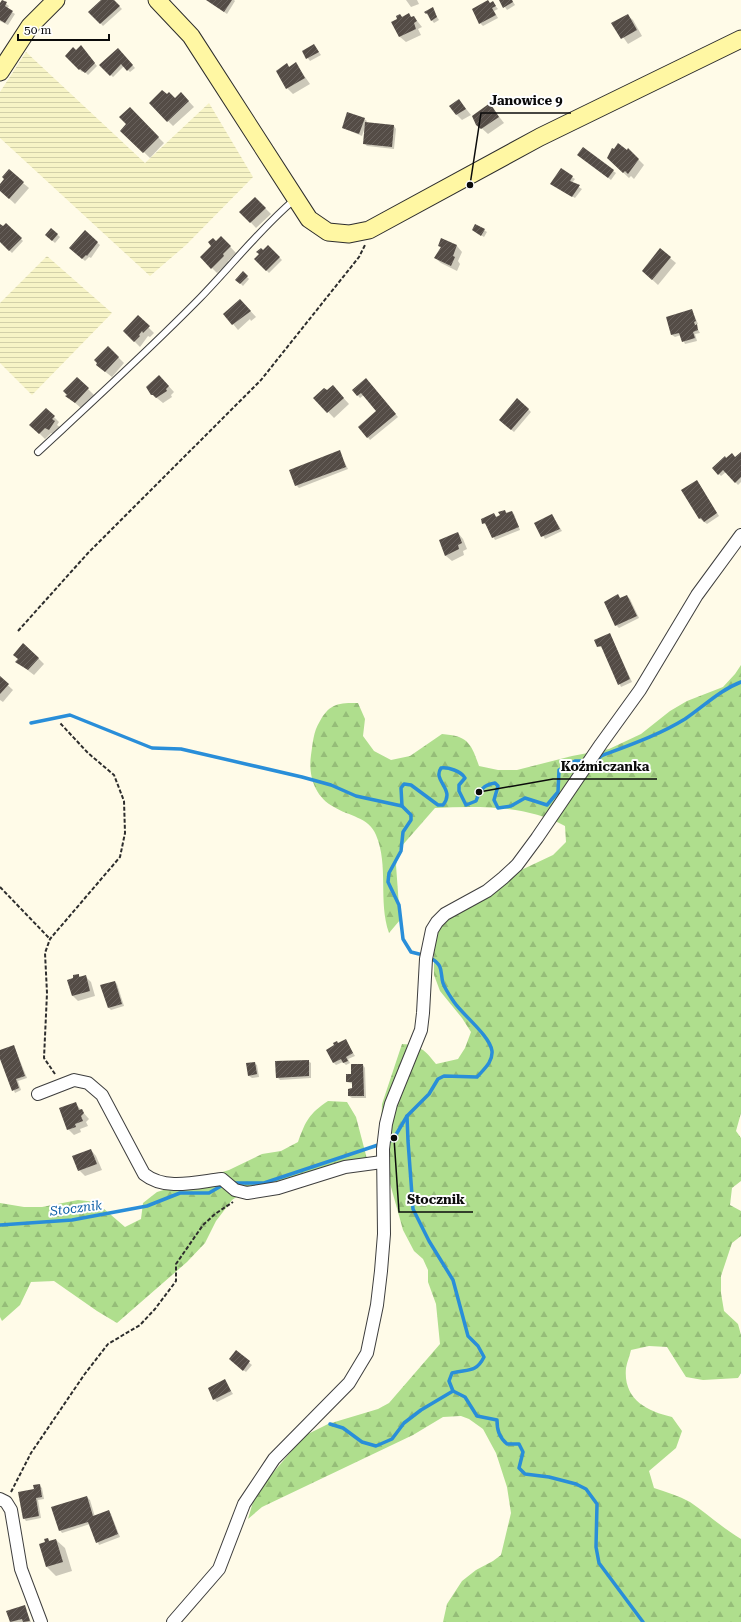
<svg xmlns="http://www.w3.org/2000/svg" width="741" height="1622" font-family="'Roboto Serif',serif">
	<defs>
		<pattern id="farmland-rules" width="6" height="5" patternUnits="userSpaceOnUse"><rect width="6" height="5" fill="#f7f4c6"/><path d="M0 2.5h6" fill="none" stroke="#d2d0a9"/></pattern>
		<pattern id="forest-firs" width="22" height="20" patternUnits="userSpaceOnUse"><rect width="22" height="20" fill="#afde8d"/><path d="M5 1l3.5 6h-7zM16 11l3.5 6h-7z" fill="#95bd78"/></pattern>
		<pattern id="building-hatch" width="6" height="6" patternUnits="userSpaceOnUse"><rect width="6" height="6" fill="#544c46"/><path d="M-1 1l2-2M0 6l6-6M5 7l2-2" fill="none" stroke="#68615c"/></pattern>
	</defs>
	<rect width="100%" height="100%" fill="#fffbe8"/>
	<g fill="url(#farmland-rules)">
		<polygon points="26,52 145,163 209,103 253,177 186,245 150,276 0,138 0,92"/>
		<polygon points="47,256 112,313 32,395 0,363 0,303"/>
	</g>
	<g fill="url(#forest-firs)">
		<path d="M741 665V1113L736 1131 741 1138V1181L732 1188 730 1205 741 1211V1236L732 1243 721 1276V1293L724 1311 738 1324 741 1335V1373L738 1378 703 1380 686 1377 667 1347 649 1346 631 1350C630 1355 627 1362 626 1368 623 1399 646 1411 672 1417L682 1431 676 1448 649 1471 654 1488C666 1492 679 1496 690 1502 707 1514 723 1528 741 1539V1622H443L447 1604 462 1581 476 1570 493 1561 501 1555 511 1513 507 1487 496 1453 483 1429 469 1419 461 1416 443 1417 413 1435 262 1507 248 1519 253 1502 267 1480 304 1436 328 1424 378 1409 389 1403 440 1344 436 1304 428 1282V1270L423 1259 414 1251 403 1230 386 1169 381 1128 382 1104 402 1044C420 1045 425 1050 436 1064L458 1059 465 1048 471 1032 462 1018 440 991 434 975V939L441 923 485 887 553 855 566 842 565 826C525 805 479 806 435 808L400 848 396 865 400 920 389 933C378 901 389 866 376 835 369 817 348 816 334 807 315 797 308 776 311 755 313 743 313 732 320 721 330 703 339 703 358 703L365 719 363 736 374 751 391 760 410 756 442 734C467 736 471 742 479 766L498 770H517L572 756 609 749 641 734 670 711 687 701 723 687 735 674Z"/>
		<path d="M328 1101 347 1102 356 1117 367 1159 247 1190 232 1200 216 1221 205 1243 187 1262 117 1323 97 1311 54 1281 31 1282 20 1305 2 1321 0 1317V1203L24 1207H42L78 1200 96 1202 125 1227 141 1219 143 1203 157 1192 229 1170 262 1154 281 1151 298 1142C306 1120 309 1114 328 1101Z"/>
	</g>
	<g fill="#0003">
		<polygon points="103,0 113,0 122,9 103,26 90,12"/>
		<polygon points="207,0 234,0 235,1 227,14"/>
		<polygon points="406,0 417,0 419,4 411,7"/>
		<polygon points="500,0 512,0 515,5 507,10"/>
		<polygon points="2,1 9,6 7,9 15,14 8,25 0,21 0,4"/>
		<polygon points="493,3 498,9 494,11 498,18 483,26 480,23"/>
		<polygon points="432,9 439,20 434,23 426,13"/>
		<polygon points="400,15 402,17 414,17 422,27 418,29 421,35 406,42 400,37 393,22 399,19"/>
		<polygon points="627,15 633,20 642,36 628,44 613,23"/>
		<polygon points="316,48 321,55 310,61 303,52"/>
		<polygon points="83,49 97,66 88,75 84,71 82,72 67,56"/>
		<polygon points="118,49 135,68 130,72 124,66 113,77 101,65"/>
		<polygon points="287,64 289,67 296,64 310,84 293,94 287,88 277,71"/>
		<polygon points="181,93 194,107 173,126 150,103 175,99"/>
		<polygon points="459,100 471,115 462,120 457,115"/>
		<polygon points="490,105 504,123 488,134 477,124"/>
		<polygon points="130,109 164,143 150,158 122,131 128,124"/>
		<polygon points="364,119 367,121 366,123 394,126 396,129 394,149 367,146 364,143 365,127 362,136 343,128"/>
		<polygon points="583,149 616,173 611,180 581,157"/>
		<polygon points="628,149 644,165 634,179 631,176 629,178 614,164"/>
		<polygon points="572,177 575,179 572,183 582,189 575,198 552,184"/>
		<polygon points="23,183 29,188 15,204 0,190 0,185"/>
		<polygon points="255,198 271,214 256,228 241,212"/>
		<polygon points="6,224 23,241 12,253 0,241 0,225 3,228"/>
		<polygon points="51,229 60,237 55,243 46,235"/>
		<polygon points="473,230 484,230 487,232 484,237"/>
		<polygon points="85,232 100,245 91,258 89,257 85,261 71,248"/>
		<polygon points="221,237 236,253 228,261 229,262 217,273 201,257"/>
		<polygon points="442,239 457,246 462,252 458,261 460,264 457,271 441,263 435,258 441,248 439,246"/>
		<polygon points="268,246 282,260 269,273 255,259"/>
		<polygon points="670,258 676,263 658,285 643,271"/>
		<polygon points="243,273 249,279 243,286 237,280"/>
		<polygon points="245,305 256,317 251,321 250,319 238,330 233,324"/>
		<polygon points="692,310 698,324 695,324 700,333 695,334 697,341 685,344 681,335 675,337 672,335"/>
		<polygon points="138,317 154,333 150,337 148,336 140,347 124,331"/>
		<polygon points="108,347 124,363 112,377 103,370"/>
		<polygon points="77,378 94,395 81,408 67,396"/>
		<polygon points="368,381 398,417 370,440 359,427 378,412 364,395 360,398 353,390"/>
		<polygon points="165,382 174,392 171,395 172,397 163,403 152,394"/>
		<polygon points="327,392 338,392 349,404 334,418 315,398"/>
		<polygon points="46,409 59,422 57,425 60,427 55,435 51,433 45,439 31,425"/>
		<polygon points="528,409 531,412 514,432 502,422"/>
		<polygon points="339,451 348,469 299,488 296,485"/>
		<polygon points="741,453 741,482 738,485 726,472 721,476 713,468 726,460 735,458"/>
		<polygon points="699,484 719,516 707,524 699,518"/>
		<polygon points="505,511 507,513 512,512 514,514 520,530 495,540 487,525 483,523 494,514 497,518"/>
		<polygon points="552,515 562,531 545,539 536,523"/>
		<polygon points="458,533 463,539 467,549 463,551 464,555 452,561 446,556 440,541"/>
		<polygon points="618,596 620,598 627,596 630,599 639,618 619,628 616,625"/>
		<polygon points="610,634 632,682 621,687 603,648 598,646"/>
		<polygon points="24,644 44,664 34,675 17,662"/>
		<polygon points="0,678 13,690 3,702 0,700"/>
		<polygon points="78,975 81,977 85,976 91,982 95,996 78,1001 72,995 75,979"/>
		<polygon points="115,982 117,984 124,1006 111,1010 109,1008"/>
		<polygon points="346,1041 355,1056 348,1059 350,1063 346,1065 343,1062 336,1065 334,1063 339,1044"/>
		<polygon points="14,1046 27,1078 18,1081 21,1090 15,1093 0,1056 0,1051"/>
		<polygon points="308,1061 311,1063 311,1078 280,1080 277,1077"/>
		<polygon points="254,1063 257,1065 259,1077 252,1078 249,1076"/>
		<polygon points="363,1065 365,1068 366,1098 352,1098 349,1096 353,1089 353,1084 347,1082"/>
		<polygon points="75,1103 89,1119 86,1122 88,1126 80,1129 81,1132 74,1135 68,1129"/>
		<polygon points="91,1150 96,1156 102,1170 85,1176 79,1170"/>
		<polygon points="236,1352 252,1365 246,1372 233,1362"/>
		<polygon points="225,1381 233,1394 217,1402 214,1399"/>
		<polygon points="39,1485 42,1488 44,1499 38,1500 41,1518 26,1521 24,1518 35,1489"/>
		<polygon points="87,1497 90,1500 95,1517 109,1511 111,1514 120,1537 99,1545 90,1524 62,1533 60,1530"/>
		<polygon points="48,1539 50,1542 56,1540 65,1548 72,1571 56,1576 47,1567 40,1545 47,1543"/>
		<polygon points="24,1606 31,1622 11,1622 8,1612"/>
	</g>
	<g fill="none" stroke-linecap="round" stroke-linejoin="round">
		<g stroke="#298ed9" stroke-width="3.5">
			<polyline points="31,723 70,715 152,748 181,749 302,777 331,785 356,796 402,806"/>
			<path d="M596 761 601 756C630 745 659 735 685 719 704 706 720 690 741 682"/>
			<path d="M419 954 411 952 403 939 399 905 388 882 389 873 401 851 403 832 411 820V815L402 806 401 788 404 784 411 785 438 805H443C456 789 432 781 441 768 448 767 461 771 465 778L459 785V791L466 805 476 801C480 790 483 785 495 783L498 786 494 800 498 808 511 806 525 798 547 805 558 792 559 770 575 761H584"/>
			<path d="M407 1116 408 1141 413 1209 429 1241 453 1280 468 1336 478 1346 484 1357C476 1373 468 1369 452 1373L449 1381 453 1391 465 1397 477 1416 497 1420C497 1430 499 1437 507 1444H519L523 1452 519 1468 525 1474 549 1477 576 1484 586 1489 597 1504 596 1547 599 1563 643 1622"/>
			<path d="M390 1141 394 1138 407 1116 429 1094 438 1079 444 1076 477 1077C484 1069 493 1062 492 1051 490 1036 463 1015 454 1002 450 996 445 989 443 983 440 973 444 966 432 959"/>
			<polyline points="235,1183 264,1183 381,1144"/>
			<polyline points="0,1225 72,1220 147,1206 180,1193 209,1193 221,1186"/>
			<polyline points="330,1424 343,1428 362,1442 376,1446 392,1439 404,1423 421,1410 453,1391"/>
		</g>
	</g>
	<g fill="url(#building-hatch)">
		<polygon points="2,0 7,2 5,6 13,11 5,23 0,20 0,3"/>
		<polygon points="101,0 114,0 120,6 100,24 88,12"/>
		<polygon points="206,0 232,0 224,12"/>
		<polygon points="488,0 490,3 493,1 496,6 492,8 496,15 479,24 472,9"/>
		<polygon points="499,0 512,0 513,2 503,8"/>
		<polygon points="433,7 437,17 431,21 427,13 426,14 424,12"/>
		<polygon points="409,13 411,17 414,16 417,21 414,23 416,29 399,37 391,22 397,19 396,16 400,14 402,17"/>
		<polygon points="628,14 637,30 621,39 611,23"/>
		<polygon points="314,44 319,52 306,59 302,51"/>
		<polygon points="81,45 95,63 85,73 80,69 79,70 65,56 73,47 76,50"/>
		<polygon points="118,48 133,65 127,71 121,64 110,76 99,65"/>
		<polygon points="296,62 305,78 286,89 276,71 287,63 289,67"/>
		<polygon points="162,90 167,94 169,92 175,98 181,92 189,101 167,122 149,103"/>
		<polygon points="459,99 466,109 456,115 449,106"/>
		<polygon points="490,103 499,117 481,129 476,125 472,116"/>
		<polygon points="130,107 159,137 143,153 120,131 126,124 119,117"/>
		<polygon points="347,112 365,118 359,134 342,128"/>
		<polygon points="365,122 394,125 392,147 363,144"/>
		<polygon points="618,143 627,150 628,148 639,159 628,174 625,171 623,173 607,158 612,148 614,149"/>
		<polygon points="583,147 614,170 608,178 577,155"/>
		<polygon points="561,168 573,176 570,181 580,185 572,197 550,184"/>
		<polygon points="9,169 24,182 9,199 0,191 0,184 4,179 2,177"/>
		<polygon points="255,197 266,208 250,223 239,212"/>
		<polygon points="6,223 22,238 9,251 0,242 0,224 3,226"/>
		<polygon points="475,224 485,229 481,236 472,230"/>
		<polygon points="51,228 58,234 52,241 45,235"/>
		<polygon points="85,230 98,242 87,256 86,255 82,259 69,248"/>
		<polygon points="221,236 231,246 223,254 224,256 211,269 200,257 211,246 208,242 213,238 216,241"/>
		<polygon points="441,238 457,245 453,256 455,257 451,266 434,258 441,247 438,246"/>
		<polygon points="268,245 280,257 266,271 254,259 259,254 256,252 261,248 263,250"/>
		<polygon points="660,248 671,257 652,280 642,271"/>
		<polygon points="243,271 248,276 240,284 235,280"/>
		<polygon points="240,299 251,311 232,325 223,314"/>
		<polygon points="692,309 696,321 694,322 695,325 697,324 698,330 693,332 695,338 682,342 679,333 671,335 666,317"/>
		<polygon points="138,315 150,326 143,333 142,331 139,335 140,336 134,342 123,331"/>
		<polygon points="108,346 119,357 105,372 96,365 97,363 94,360"/>
		<polygon points="159,375 169,386 166,389 167,391 156,398 153,395 151,395 146,387"/>
		<polygon points="77,377 89,388 75,403 65,396 67,395 63,391"/>
		<polygon points="366,378 396,414 367,438 358,427 376,411 361,393 357,396 352,390"/>
		<polygon points="333,385 344,398 327,413 313,398 324,388 327,390"/>
		<polygon points="517,398 529,409 511,430 499,420"/>
		<polygon points="46,408 55,416 52,419 55,421 49,430 45,428 39,434 29,425"/>
		<polygon points="340,450 346,467 295,486 289,470"/>
		<polygon points="741,452 741,477 735,483 723,470 718,475 712,468 725,456 726,458 732,453 735,457"/>
		<polygon points="697,480 717,513 704,522 701,518 699,519 681,490"/>
		<polygon points="505,510 506,513 512,511 519,527 492,538 485,523 482,524 481,519 494,513 496,517 500,515 498,512"/>
		<polygon points="552,514 560,529 541,537 534,523"/>
		<polygon points="458,532 462,543 458,545 459,549 445,556 439,540"/>
		<polygon points="618,594 620,598 627,595 637,616 615,626 604,602"/>
		<polygon points="610,633 630,679 618,685 601,646 597,647 594,640"/>
		<polygon points="23,643 39,658 28,670 15,662 18,659 13,655"/>
		<polygon points="0,676 9,684 0,694"/>
		<polygon points="79,974 79,977 86,975 90,991 72,996 67,980 73,978 73,975"/>
		<polygon points="115,981 122,1004 108,1008 100,985"/>
		<polygon points="346,1039 353,1053 346,1057 348,1061 343,1063 341,1059 333,1063 326,1050 334,1045 333,1043 337,1041 338,1043"/>
		<polygon points="14,1045 25,1076 16,1079 19,1088 12,1091 0,1059 0,1050"/>
		<polygon points="309,1060 309,1076 276,1078 275,1061"/>
		<polygon points="255,1062 257,1074 248,1076 246,1063"/>
		<polygon points="351,1064 363,1064 364,1096 348,1096 348,1089 352,1088 352,1082 346,1082 346,1074 351,1074"/>
		<polygon points="76,1102 79,1110 82,1109 84,1113 81,1116 83,1121 75,1124 76,1127 67,1130 59,1108"/>
		<polygon points="91,1149 97,1164 78,1171 72,1156"/>
		<polygon points="236,1350 250,1361 243,1371 229,1359"/>
		<polygon points="225,1379 231,1391 213,1400 208,1388"/>
		<polygon points="40,1484 42,1497 36,1498 39,1516 23,1519 18,1492 34,1489 33,1485"/>
		<polygon points="87,1496 93,1516 109,1510 118,1534 96,1543 88,1522 59,1531 51,1507"/>
		<polygon points="48,1538 49,1541 56,1539 63,1562 46,1567 39,1544 45,1542 44,1539"/>
		<polygon points="25,1605 30,1621 23,1622 22,1619 10,1622 6,1611"/>
	</g>
	<g fill="none" stroke-linecap="round" stroke-linejoin="round">
		<g stroke="#3e3e3e" stroke-width="8">
			<path id="lane" d="M38 452C93 401 148 351 200 298 232 265 260 229 294 200"/>
		</g>
		<g stroke="#3e3e3e" stroke-width="14">
			<g id="street">
				<path d="M38 1094 74 1080 88 1083 102 1095 144 1174C165 1191 196 1182 222 1179L235 1190 247 1193 278 1188 345 1167 382 1162"/>
				<polyline points="0,1499 6,1502 11,1510 21,1569 41,1622"/>
				<polyline points="173,1622 219,1569 244,1504 274,1459 349,1383 367,1353 377,1305 381,1271 384,1234 383,1149 386,1124 391,1104 421,1030 423,1013 426,959 432,930 437,922 445,914 487,891 503,878 517,865 537,838 601,744 640,690 697,595 741,535"/>
			</g>
		</g>
		<g stroke="#2d2d2d" stroke-width="19">
			<g id="secondary">
				<polyline points="157,0 191,36 309,219 328,232 349,234 369,230 540,137 741,39"/>
				<polyline points="0,72 30,26 56,0"/>
			</g>
		</g>
		<g stroke="#2d2d2d" stroke-width="2" stroke-dasharray="4 2" stroke-linecap="butt">
			<polyline points="18,631 88,553 261,380 359,257 365,245"/>
			<polyline points="0,887 50,939"/>
			<polyline points="55,1074 44,1058 47,993 45,953 50,939 120,857 125,833 124,801 114,775 88,753 60,723"/>
			<polyline points="11,1492 31,1453 84,1375 108,1344 140,1325 155,1309 176,1281 176,1264 203,1225 215,1214 233,1202"/>
		</g>
		<use href="#lane" stroke="#fff" stroke-width="6"/>
		<use href="#street" stroke="#fff" stroke-width="12"/>
		<use href="#secondary" stroke="#fff7a3" stroke-width="17"/>
	</g>
	<g text-anchor="middle" dominant-baseline="central" stroke-width="4" stroke-linejoin="round" paint-order="stroke">
		<g font-size="13" font-style="italic" fill="#0b5ea6" stroke="#fff">
			<text transform="translate(76 1208) rotate(-7)">Stocznik</text>
		</g>
	</g>
	<path fill="none" stroke="#0b0b0b" stroke-width="1.5" d="M470 185L481 113H571M479 792L553 779H657M394 1138L399 1212H473"/>
	<g fill="#0b0b0b" stroke="#fff" stroke-width="1.5">
		<circle cx="470" cy="185" r="4"/>
		<circle cx="479" cy="792" r="4"/>
		<circle cx="394" cy="1138" r="4"/>
	</g>
	<g font-size="13" text-anchor="middle" font-weight="bold" fill="#0b0b0b" stroke="#fff" stroke-width="4" stroke-linejoin="round" paint-order="stroke">
		<text x="526" y="105">Janowice 9</text>
		<text x="605" y="771">Koźmiczanka</text>
		<text x="436" y="1204">Stocznik</text>
	</g>
	<path d="M18 34v6h91v-6" fill="none" stroke="#0b0b0b" stroke-width="2"/>
	<text x="24" y="34" font-size="12" fill="#0b0b0b" stroke="#ffffff" stroke-width="3" paint-order="stroke">50 m</text>
</svg>
